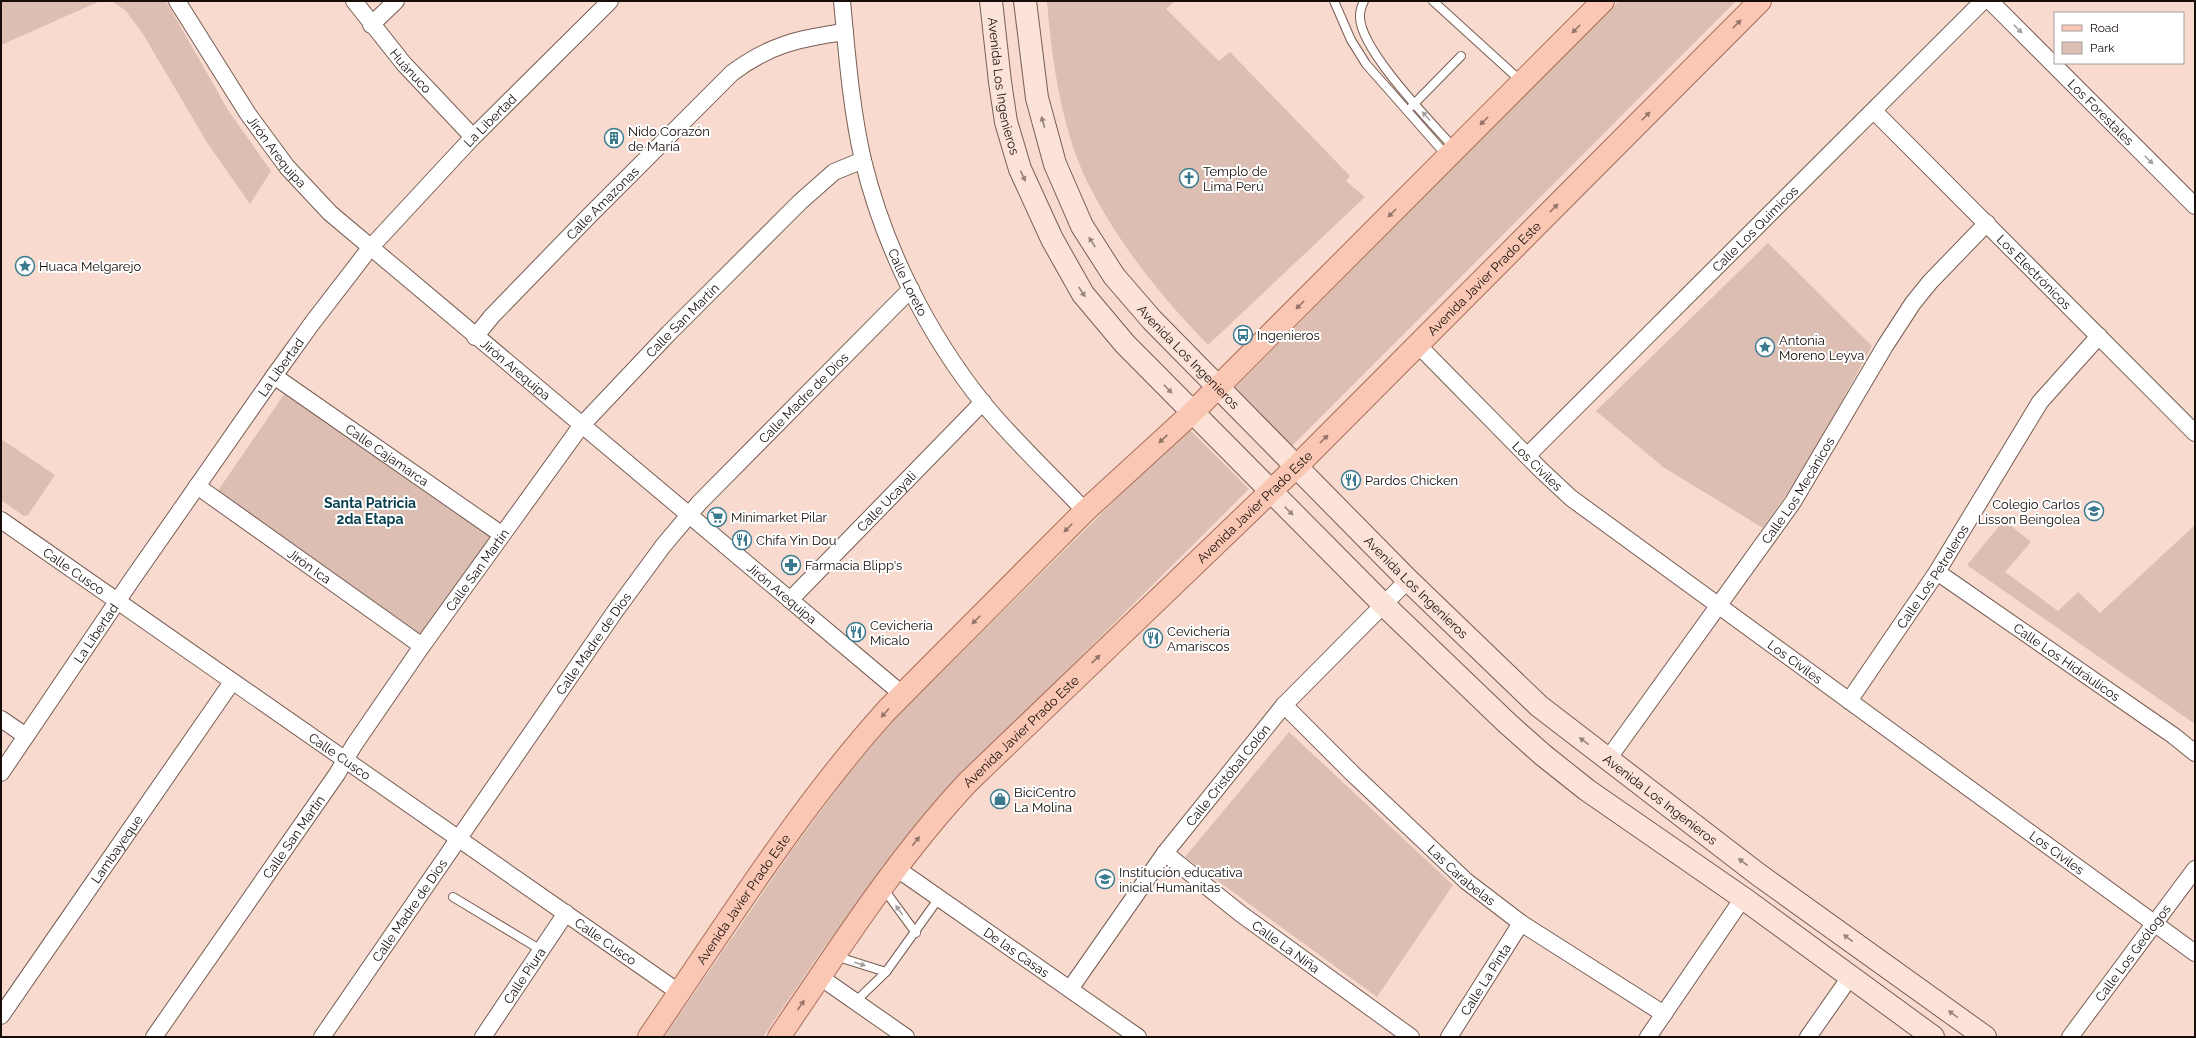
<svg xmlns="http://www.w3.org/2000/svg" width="2196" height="1038" font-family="Raleway,sans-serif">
	<rect width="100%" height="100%" fill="#f8dacf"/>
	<g fill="#dcbeb3">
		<polygon points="1,1 100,1 1,45"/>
		<polygon points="111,1 166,1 228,110 271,171 250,204 208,144 143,34 125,10"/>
		<path d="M1047 1H1175L1166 9 1219 61 1230 52 1350 176 1346 181 1365 197 1208 345C1164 299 1124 251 1094 195 1063 139 1052 64 1047 1Z"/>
		<polygon points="1619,1 1736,1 1290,448 1232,390"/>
		<polygon points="1768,243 1872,346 1805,468 1763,528 1663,467 1596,411"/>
		<polygon points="285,393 492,536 424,638 217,492"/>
		<polygon points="1188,428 1249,489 995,742 909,833 820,953 763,1037 664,1037 795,846 846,777 900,713"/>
		<polygon points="1,439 55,475 28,515 24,516 1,500"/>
		<polygon points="2004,520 2031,542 2005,572 2058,611 2078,592 2100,613 2195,525 2195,724 1967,565"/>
		<polygon points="1289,732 1453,885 1377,997 1185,857"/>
	</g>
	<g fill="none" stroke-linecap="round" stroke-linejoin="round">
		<g stroke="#775e54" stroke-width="10">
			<g id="lane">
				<polyline points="1334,1 1351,40 1366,64 1447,156"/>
				<path d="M1364 1C1362 5 1360 11 1360 16 1359 49 1432 123 1455 149"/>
				<polyline points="1433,1 1522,82"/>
				<polyline points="1412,106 1461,56"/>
				<polyline points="883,888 916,933"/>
				<polyline points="453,897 541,950"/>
				<polyline points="835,956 886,972"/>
				<polyline points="855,1002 886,972 939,898"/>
			</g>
		</g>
		<g stroke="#775e54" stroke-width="18">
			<g id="street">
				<path id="s1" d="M177 1 248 114 287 167 330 213 902 694"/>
				<path id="s2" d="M354 1 404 64 473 137"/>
				<path id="s3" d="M842 1C847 54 851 108 863 160 884 247 927 333 983 403 1014 441 1051 475 1085 511"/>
				<path id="s4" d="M1990 1 2195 206"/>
				<polyline points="371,25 396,1"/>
				<path id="s5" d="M1874 111 2195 433"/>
				<path id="s6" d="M475 337 492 316 588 217 732 73C769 45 800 38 845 32"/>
				<path id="s7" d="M1418 345 1541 470 1571 498 2195 953"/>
				<path id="s8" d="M274 376 501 534"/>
				<path id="s9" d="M1527 456 1983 1"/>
				<path id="s10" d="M197 486 422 646"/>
				<path id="s11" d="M1 520 680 993"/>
				<path id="s12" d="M1937 572 2174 736 2195 753"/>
				<path id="s13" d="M790 600 983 402"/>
				<path id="s14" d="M1849 701 1937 572 2040 402 2099 336"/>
				<path id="s15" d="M1284 705 1352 773 1466 881 1521 923 1664 1014"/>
				<polyline points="1,719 26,736"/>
				<path id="s16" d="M1608 759 1793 502 1885 346 1913 303 1930 282 1987 223"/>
				<path id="s17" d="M1 773 131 581 274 376 313 322 370 248 473 137 610 1"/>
				<path id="s18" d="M1165 853 1241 914 1411 1037"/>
				<path id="s19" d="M896 868 1138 1037"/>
				<polyline points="820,977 906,1037"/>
				<path id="s20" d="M1070 989 1165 853 1284 705 1408 580"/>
				<path id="s21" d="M1 1016 232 682"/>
				<path id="s22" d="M154 1037 337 774 354 745 422 646 581 426 669 333 800 202 834 172 863 160"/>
				<path id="s23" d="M322 1037 616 610 663 546 700 502 911 289"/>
				<path id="s24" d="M483 1037 566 913"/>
				<path id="s25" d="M1449 1037 1521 923"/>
				<polyline points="1648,1037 1743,898"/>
				<polyline points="1808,1037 1850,977"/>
				<path id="s26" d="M2070 1037 2195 869"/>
			</g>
		</g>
		<g stroke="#775e54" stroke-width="24">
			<g id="secondary">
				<path id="s27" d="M991 1 1000 82 1006 122 1020 169 1052 239 1083 294 1125 344 1383 604 1507 723 1543 755 1587 790 1743 898 1933 1037"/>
				<path id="s28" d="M1025 1 1037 98 1055 164 1082 226 1114 276 1152 320 1408 580 1539 706 1759 875 1985 1037"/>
			</g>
		</g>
		<g stroke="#a86e58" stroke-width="24">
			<g id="primary">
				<path id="s29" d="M649 1037C726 925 797 810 887 710L1085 511 1192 413 1603 1"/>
				<path id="s30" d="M779 1037C839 949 896 859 968 782L1296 467 1760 1"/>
			</g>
		</g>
		<use href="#lane" stroke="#fff" stroke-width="8"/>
		<use href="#street" stroke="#fff" stroke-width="16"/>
		<use href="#secondary" stroke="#fce3da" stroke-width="22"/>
		<use href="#primary" stroke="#fac7b4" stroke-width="22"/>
	</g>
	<defs><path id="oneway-solid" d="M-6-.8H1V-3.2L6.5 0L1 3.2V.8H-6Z"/></defs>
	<g fill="#947468">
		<use href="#oneway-solid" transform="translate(1737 24) rotate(-45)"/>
		<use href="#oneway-solid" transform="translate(1576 29) rotate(135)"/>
		<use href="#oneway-solid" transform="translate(1646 116) rotate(-45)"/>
		<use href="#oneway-solid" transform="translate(1484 121) rotate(135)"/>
		<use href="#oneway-solid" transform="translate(1554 208) rotate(-45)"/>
		<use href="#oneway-solid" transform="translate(1392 213) rotate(135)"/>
		<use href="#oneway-solid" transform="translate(1300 305) rotate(135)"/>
		<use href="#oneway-solid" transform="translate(1163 439) rotate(137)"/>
		<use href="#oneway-solid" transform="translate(1324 439) rotate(-45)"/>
		<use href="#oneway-solid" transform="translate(1068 528) rotate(135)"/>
		<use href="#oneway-solid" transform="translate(976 620) rotate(135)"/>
		<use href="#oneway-solid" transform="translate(1096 659) rotate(-44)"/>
		<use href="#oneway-solid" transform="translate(885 713) rotate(132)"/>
		<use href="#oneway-solid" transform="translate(916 841) rotate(-51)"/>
		<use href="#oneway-solid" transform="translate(801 1005) rotate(-56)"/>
	</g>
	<g fill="#a29f9d">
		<use href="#oneway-solid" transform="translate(2018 29) rotate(45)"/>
		<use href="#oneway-solid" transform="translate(1426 116) rotate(-132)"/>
		<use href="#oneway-solid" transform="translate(2149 160) rotate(45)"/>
		<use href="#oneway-solid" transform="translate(899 910) rotate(-126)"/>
		<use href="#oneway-solid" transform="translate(860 964) rotate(18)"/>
	</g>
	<g fill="#95837c">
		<use href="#oneway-solid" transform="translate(1043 122) rotate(-106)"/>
		<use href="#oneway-solid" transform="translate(1023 176) rotate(65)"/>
		<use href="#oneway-solid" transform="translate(1092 242) rotate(-123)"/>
		<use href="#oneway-solid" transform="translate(1082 292) rotate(57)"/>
		<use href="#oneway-solid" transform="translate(1168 389) rotate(46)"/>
		<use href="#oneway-solid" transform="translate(1289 511) rotate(45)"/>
		<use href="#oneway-solid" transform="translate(1584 741) rotate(-144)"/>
		<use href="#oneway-solid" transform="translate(1743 862) rotate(-143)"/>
		<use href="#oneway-solid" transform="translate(1848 938) rotate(-144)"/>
		<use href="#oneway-solid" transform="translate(1953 1014) rotate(-144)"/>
	</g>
	<defs>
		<g id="building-ring" transform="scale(1)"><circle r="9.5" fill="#fff" stroke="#3a7a8e" stroke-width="1.5"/><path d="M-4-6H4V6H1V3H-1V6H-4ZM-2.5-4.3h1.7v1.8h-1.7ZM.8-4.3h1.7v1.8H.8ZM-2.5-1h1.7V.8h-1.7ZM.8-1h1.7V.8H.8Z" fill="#3a7a8e"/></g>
		<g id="church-ring" transform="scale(1)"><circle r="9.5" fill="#fff" stroke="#3a7a8e" stroke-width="1.5"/><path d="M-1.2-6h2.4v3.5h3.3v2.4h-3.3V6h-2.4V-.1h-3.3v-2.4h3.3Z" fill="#3a7a8e"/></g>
		<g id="sight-ring" transform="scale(1)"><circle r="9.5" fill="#fff" stroke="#3a7a8e" stroke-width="1.5"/><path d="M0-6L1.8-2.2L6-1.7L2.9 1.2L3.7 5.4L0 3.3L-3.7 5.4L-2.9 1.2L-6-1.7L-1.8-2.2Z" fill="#3a7a8e"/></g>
		<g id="bus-ring" transform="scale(1)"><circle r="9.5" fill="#fff" stroke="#3a7a8e" stroke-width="1.5"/><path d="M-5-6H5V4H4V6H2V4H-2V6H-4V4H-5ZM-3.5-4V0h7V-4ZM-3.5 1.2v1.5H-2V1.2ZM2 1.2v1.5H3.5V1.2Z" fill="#3a7a8e"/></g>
		<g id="restaurant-ring" transform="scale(1)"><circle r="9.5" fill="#fff" stroke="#3a7a8e" stroke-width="1.5"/><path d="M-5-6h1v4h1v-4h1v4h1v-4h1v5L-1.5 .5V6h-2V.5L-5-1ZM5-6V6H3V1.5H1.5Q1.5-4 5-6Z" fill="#3a7a8e"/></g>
		<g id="school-ring" transform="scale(1)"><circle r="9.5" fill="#fff" stroke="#3a7a8e" stroke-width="1.5"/><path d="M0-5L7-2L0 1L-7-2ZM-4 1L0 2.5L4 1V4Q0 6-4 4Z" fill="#3a7a8e"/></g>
		<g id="supermarket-ring" transform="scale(1)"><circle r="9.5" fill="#fff" stroke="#3a7a8e" stroke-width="1.5"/><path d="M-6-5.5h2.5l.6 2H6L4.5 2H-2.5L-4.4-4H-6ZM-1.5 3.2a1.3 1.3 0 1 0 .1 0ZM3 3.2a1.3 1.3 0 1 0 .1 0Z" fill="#3a7a8e"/></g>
		<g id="pharmacy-ring" transform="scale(1)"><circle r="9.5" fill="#fff" stroke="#3a7a8e" stroke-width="1.5"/><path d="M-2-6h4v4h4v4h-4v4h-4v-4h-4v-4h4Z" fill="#3a7a8e"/></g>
		<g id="shop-ring" transform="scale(1)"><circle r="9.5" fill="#fff" stroke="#3a7a8e" stroke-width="1.5"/><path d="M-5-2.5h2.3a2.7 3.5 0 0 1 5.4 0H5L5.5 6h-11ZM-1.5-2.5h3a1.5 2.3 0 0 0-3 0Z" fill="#3a7a8e"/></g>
	</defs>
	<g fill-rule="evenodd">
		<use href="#building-ring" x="614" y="138"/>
		<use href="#church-ring" x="1189" y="178"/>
		<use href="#sight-ring" x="25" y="266"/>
		<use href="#bus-ring" x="1243" y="335"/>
		<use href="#sight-ring" x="1765" y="347"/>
		<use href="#restaurant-ring" x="1351" y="480"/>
		<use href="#school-ring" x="2094" y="511"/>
		<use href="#supermarket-ring" x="717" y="517"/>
		<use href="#restaurant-ring" x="742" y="540"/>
		<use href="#pharmacy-ring" x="791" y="565"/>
		<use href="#restaurant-ring" x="856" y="632"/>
		<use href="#restaurant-ring" x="1153" y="638"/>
		<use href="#shop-ring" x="1000" y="799"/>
		<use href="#school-ring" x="1105" y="879"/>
	</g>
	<g text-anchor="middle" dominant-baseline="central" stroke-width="4" stroke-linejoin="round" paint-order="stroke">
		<g font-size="13" fill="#170e0a" stroke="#fff">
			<text stroke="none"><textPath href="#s2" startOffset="90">Huánuco</textPath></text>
			<text stroke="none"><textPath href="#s27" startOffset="86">Avenida Los Ingenieros</textPath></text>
			<text stroke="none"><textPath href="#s4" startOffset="157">Los Forestales</textPath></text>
			<text stroke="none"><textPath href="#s17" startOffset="817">La Libertad</textPath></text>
			<text stroke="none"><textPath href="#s1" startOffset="181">Jirón Arequipa</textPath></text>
			<text stroke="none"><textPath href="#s6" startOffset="185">Calle Amazonas</textPath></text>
			<text stroke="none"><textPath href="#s9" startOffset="322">Calle Los Quimicos</textPath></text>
			<text stroke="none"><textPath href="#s5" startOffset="227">Los Electrónicos</textPath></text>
			<text stroke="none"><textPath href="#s30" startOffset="1039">Avenida Javier Prado Este</textPath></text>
			<text stroke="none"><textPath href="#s3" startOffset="291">Calle Loreto</textPath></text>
			<text stroke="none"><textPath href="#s22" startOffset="892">Calle San Martín</textPath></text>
			<text stroke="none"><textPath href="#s28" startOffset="403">Avenida Los Ingenieros</textPath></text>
			<text stroke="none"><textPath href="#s17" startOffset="493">La Libertad</textPath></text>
			<text stroke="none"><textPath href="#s1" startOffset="505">Jirón Arequipa</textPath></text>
			<text stroke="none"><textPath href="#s23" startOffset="802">Calle Madre de Dios</textPath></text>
			<text stroke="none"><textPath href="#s8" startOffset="138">Calle Cajamarca</textPath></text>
			<text stroke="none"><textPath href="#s7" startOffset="170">Los Civiles</textPath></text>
			<text stroke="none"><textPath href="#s16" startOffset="329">Calle Los Mecánicos</textPath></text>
			<text stroke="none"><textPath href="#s13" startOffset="138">Calle Ucayali</textPath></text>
			<text stroke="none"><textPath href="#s30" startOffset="715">Avenida Javier Prado Este</textPath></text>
			<text stroke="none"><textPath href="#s10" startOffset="138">Jirón Ica</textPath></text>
			<text stroke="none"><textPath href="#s22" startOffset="568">Calle San Martín</textPath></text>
			<text stroke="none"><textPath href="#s11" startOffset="89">Calle Cusco</textPath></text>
			<text stroke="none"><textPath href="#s14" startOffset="150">Calle Los Petroleros</textPath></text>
			<text stroke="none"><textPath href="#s28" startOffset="727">Avenida Los Ingenieros</textPath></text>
			<text stroke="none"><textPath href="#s1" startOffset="853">Jirón Arequipa</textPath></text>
			<text stroke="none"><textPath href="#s17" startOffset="169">La Libertad</textPath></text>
			<text stroke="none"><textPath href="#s23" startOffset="478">Calle Madre de Dios</textPath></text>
			<text stroke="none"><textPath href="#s12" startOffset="158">Calle Los Hidráulicos</textPath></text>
			<text stroke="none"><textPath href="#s7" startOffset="494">Los Civiles</textPath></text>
			<text stroke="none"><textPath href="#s30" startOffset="391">Avenida Javier Prado Este</textPath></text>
			<text stroke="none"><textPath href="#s11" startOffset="413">Calle Cusco</textPath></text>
			<text stroke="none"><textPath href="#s20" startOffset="266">Calle Cristóbal Colón</textPath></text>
			<text stroke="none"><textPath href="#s28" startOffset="1051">Avenida Los Ingenieros</textPath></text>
			<text stroke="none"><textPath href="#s22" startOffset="244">Calle San Martín</textPath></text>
			<text stroke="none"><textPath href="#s21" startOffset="203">Lambayeque</textPath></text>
			<text stroke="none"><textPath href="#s7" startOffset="818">Los Civiles</textPath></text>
			<text stroke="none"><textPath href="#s15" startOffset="246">Las Carabelas</textPath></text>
			<text stroke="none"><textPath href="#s29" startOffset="167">Avenida Javier Prado Este</textPath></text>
			<text stroke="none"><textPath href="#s23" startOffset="154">Calle Madre de Dios</textPath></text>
			<text stroke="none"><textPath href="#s11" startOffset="737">Calle Cusco</textPath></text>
			<text stroke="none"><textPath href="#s18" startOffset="153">Calle La Niña</textPath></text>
			<text stroke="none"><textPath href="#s19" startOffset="147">De las Casas</textPath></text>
			<text stroke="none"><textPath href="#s26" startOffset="105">Calle Los Geólogos</textPath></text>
			<text stroke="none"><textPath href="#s24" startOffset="74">Calle Piura</textPath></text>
			<text stroke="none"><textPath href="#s25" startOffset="68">Calle La Pinta</textPath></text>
		</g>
		<g font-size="13" fill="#170e0a" stroke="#fff" text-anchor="start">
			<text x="628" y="131">Nido Corazón<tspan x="628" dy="15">de María</tspan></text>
			<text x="1203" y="171">Templo de<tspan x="1203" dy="15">Lima Perú</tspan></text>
			<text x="39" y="266">Huaca Melgarejo</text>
			<text x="1257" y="335">Ingenieros</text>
			<text x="1779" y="340">Antonia<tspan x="1779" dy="15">Moreno Leyva</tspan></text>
			<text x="1365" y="480">Pardos Chicken</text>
			<text x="2080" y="504" text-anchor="end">Colegio Carlos<tspan x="2080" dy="15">Lisson Beingolea</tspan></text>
			<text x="731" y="517">Minimarket Pilar</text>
			<text x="756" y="540">Chifa Yin Dou</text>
			<text x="805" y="565">Farmacia Blipp's</text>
			<text x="870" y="625">Cevichería<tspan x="870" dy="15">Micalo</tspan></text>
			<text x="1167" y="631">Cevichería<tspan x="1167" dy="15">Amariscos</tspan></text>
			<text x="1014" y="792">BiciCentro<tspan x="1014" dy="15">La Molina</tspan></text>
			<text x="1119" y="872">Institución educativa<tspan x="1119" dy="15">inicial Humanitas</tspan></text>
		</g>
		<g font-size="14" font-weight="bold" fill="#094151" stroke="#fff">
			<text x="370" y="503">Santa Patricia<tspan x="370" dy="16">2da Etapa</tspan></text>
		</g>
	</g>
	<rect width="2196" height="1038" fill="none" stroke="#170e0a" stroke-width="4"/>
	<rect x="2054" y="12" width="130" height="52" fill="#ffffff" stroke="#a29f9d"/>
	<rect x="2062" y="25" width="20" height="6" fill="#fac7b4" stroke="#a29f9d"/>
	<text x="2090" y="32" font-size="12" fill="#170e0a">Road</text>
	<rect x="2062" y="42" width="20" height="12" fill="#dcbeb3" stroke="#a29f9d"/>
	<text x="2090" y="52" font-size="12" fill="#170e0a">Park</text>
</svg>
